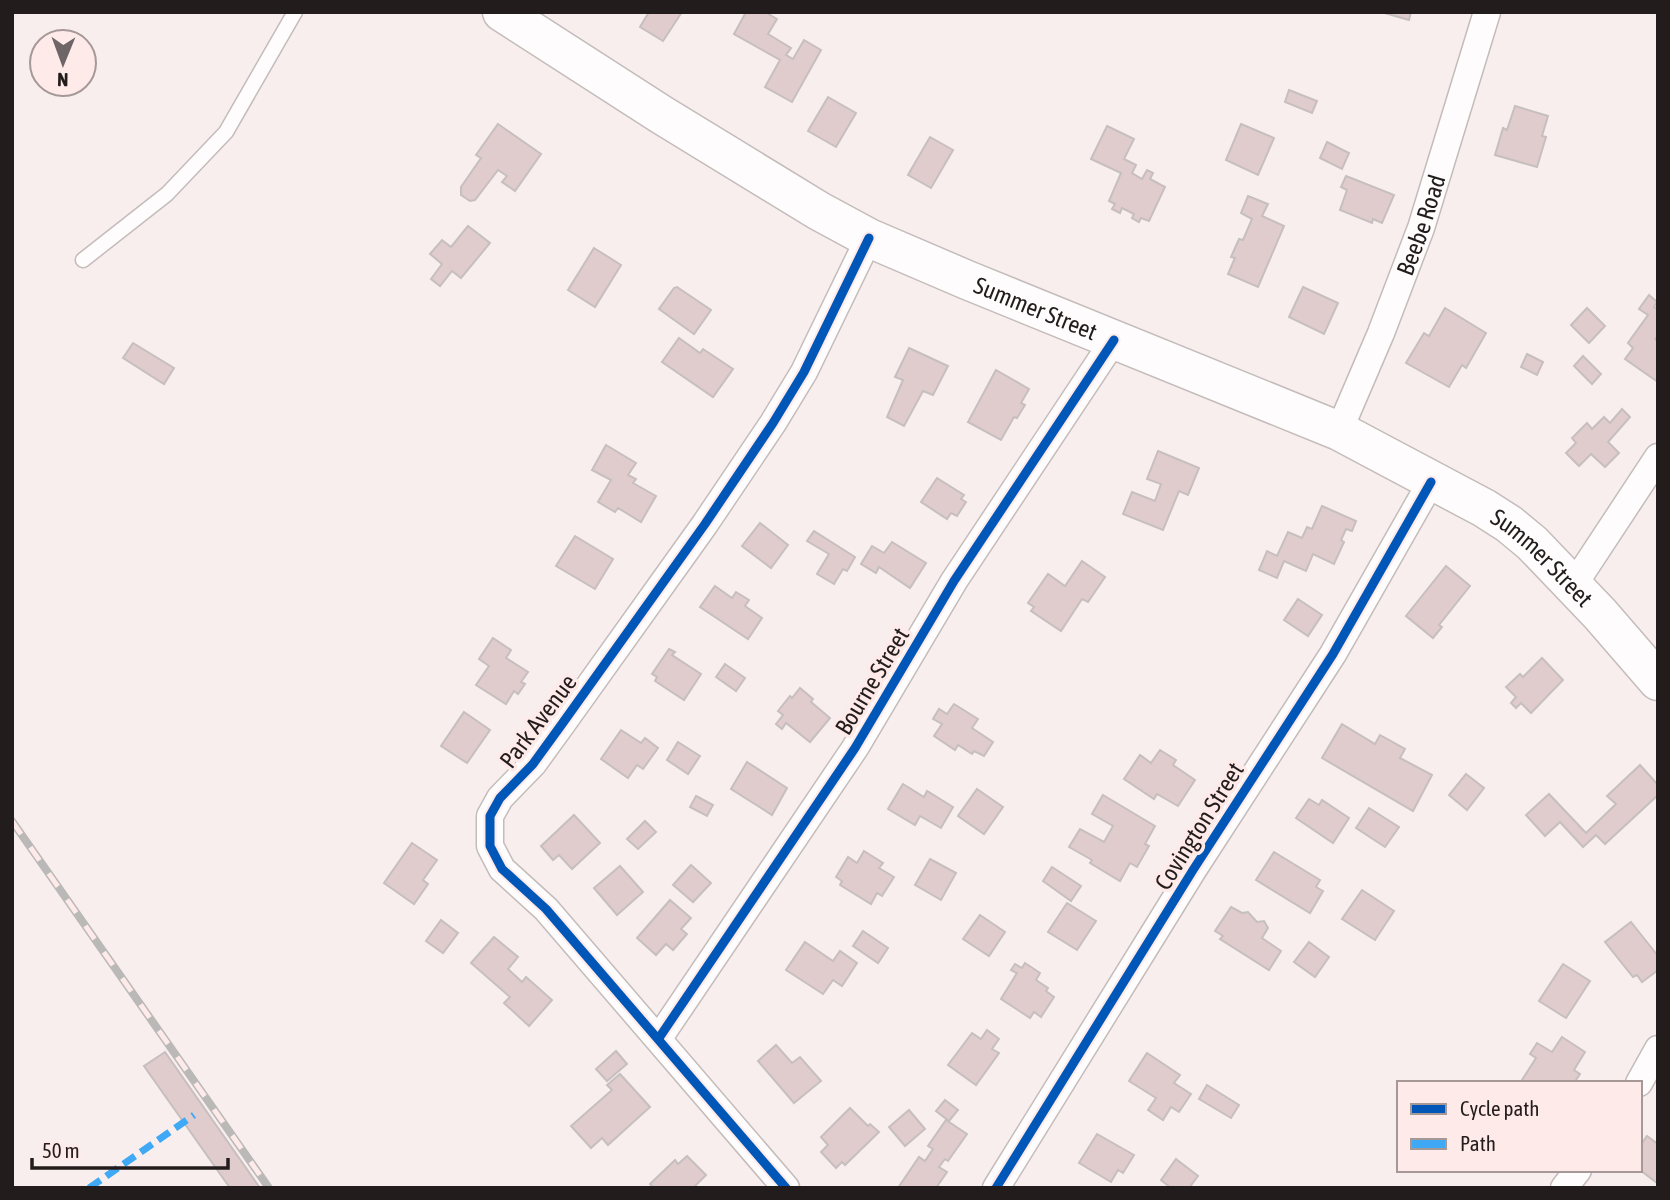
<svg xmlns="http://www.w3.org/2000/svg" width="1670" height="1200" font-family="'Asap Condensed',sans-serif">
	<rect width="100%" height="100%" fill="#f8eeee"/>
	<g fill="#e0cccc" stroke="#c7bfbf" stroke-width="2">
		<polygon points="649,12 682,12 663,41 640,27"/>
		<polygon points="746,12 765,12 777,19 768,34 791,48 786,55 793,59 804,40 821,50 792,102 765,87 780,60 734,34"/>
		<polygon points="1381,12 1411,12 1409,20"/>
		<polygon points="1289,90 1317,101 1312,113 1285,102"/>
		<polygon points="828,97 856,113 836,147 808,131"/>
		<polygon points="1515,106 1548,116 1542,136 1546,137 1537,167 1495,155 1503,128 1507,130"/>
		<polygon points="498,124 541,154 515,191 502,182 507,176 498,170 475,200 470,201 461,195 461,187 481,158 476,155"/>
		<polygon points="1241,124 1274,138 1258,175 1226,160"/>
		<polygon points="1107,126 1134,139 1124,159 1136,165 1132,173 1142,179 1147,170 1153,173 1150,179 1165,187 1149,221 1141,218 1139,222 1132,218 1134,214 1122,208 1120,213 1112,209 1115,204 1109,201 1121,173 1091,159"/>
		<polygon points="930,137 953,150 931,188 908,175"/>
		<polygon points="1327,142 1349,153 1342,169 1320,158"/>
		<polygon points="1346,176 1394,195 1382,223 1373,219 1372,223 1340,210 1347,190 1341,187"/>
		<polygon points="1248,196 1268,204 1262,216 1284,226 1258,287 1228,274 1235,258 1231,257 1239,239 1243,240 1252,219 1241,213"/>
		<polygon points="468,226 490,243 461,278 452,271 440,286 431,279 442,264 430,254 442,240 451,247"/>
		<polygon points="594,248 621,265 595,307 568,290"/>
		<polygon points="677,287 711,310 694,334 659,309 674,288"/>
		<polygon points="1303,287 1338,303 1324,334 1289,317"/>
		<polygon points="1649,295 1657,302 1654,307 1658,310 1658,336 1655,339 1658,342 1658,382 1625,359 1633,348 1628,343 1648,315 1639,309"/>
		<polygon points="1445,308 1486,333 1466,368 1462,365 1449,387 1406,363 1424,333 1429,336"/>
		<polygon points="1587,308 1605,326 1589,343 1571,325"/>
		<polygon points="679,338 700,353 703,349 733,369 713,397 662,362"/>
		<polygon points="133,343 174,368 164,384 123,358"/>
		<polygon points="909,348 948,366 933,395 923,391 904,426 887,417 903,380 895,377"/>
		<polygon points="1527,354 1543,362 1537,375 1521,367"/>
		<polygon points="1583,356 1601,374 1592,384 1574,366"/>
		<polygon points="996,370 1029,389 1021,403 1025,405 1017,418 1014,417 1001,440 968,422"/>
		<polygon points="1622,409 1630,417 1608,442 1619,453 1605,467 1591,454 1579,466 1566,453 1576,443 1572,438 1587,423 1592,429 1604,417 1610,423"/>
		<polygon points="606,445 636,463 628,475 636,479 633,483 656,496 641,522 618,508 615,512 598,502 611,480 592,470"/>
		<polygon points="1158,451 1199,468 1188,495 1179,491 1163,530 1123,514 1132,492 1155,501 1161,484 1147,479"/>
		<polygon points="937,478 964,495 961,499 966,502 957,516 951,513 947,519 921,502"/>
		<polygon points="1322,506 1356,521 1352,531 1346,529 1341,540 1344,542 1334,564 1313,554 1306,571 1284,561 1277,578 1259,570 1267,551 1277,556 1288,532 1302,538 1307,527 1312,529"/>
		<polygon points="760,523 788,545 771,568 742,546"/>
		<polygon points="814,531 855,557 847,571 843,569 834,584 817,574 829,554 807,541"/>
		<polygon points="575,536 613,559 595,589 556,566"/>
		<polygon points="892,542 926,563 910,588 879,567 876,573 861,564 872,546 884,553"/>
		<polygon points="1082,561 1105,577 1088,602 1082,599 1061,631 1031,611 1034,607 1028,603 1048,574 1065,586"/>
		<polygon points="1446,566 1470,586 1439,625 1442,627 1433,638 1406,616"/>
		<polygon points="715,586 732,598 736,592 749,600 745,606 762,618 748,639 700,607"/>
		<polygon points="1298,599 1322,615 1308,636 1284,620"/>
		<polygon points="493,638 511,650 506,658 528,672 521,682 525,684 518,694 514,691 506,704 476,685 489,666 479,659"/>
		<polygon points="669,649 675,652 672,655 701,674 684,700 655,681 657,677 652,674"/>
		<polygon points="1542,658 1563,680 1531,713 1521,703 1516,708 1511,703 1516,697 1506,687 1520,674 1523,677"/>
		<polygon points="725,664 745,678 736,691 716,677"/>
		<polygon points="800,688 813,699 811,702 830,718 810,742 786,723 782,729 776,724 783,715 778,711 790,696 792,698"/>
		<polygon points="954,704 978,719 972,728 993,742 984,756 974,751 972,754 958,745 955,750 934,736 942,724 933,719 939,709 947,714"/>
		<polygon points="464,712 490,730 467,763 441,746"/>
		<polygon points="1342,724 1375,744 1380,735 1405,749 1400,758 1432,775 1413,811 1322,758"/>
		<polygon points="621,730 641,743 645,738 658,748 643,769 637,765 628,778 601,759"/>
		<polygon points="678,742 700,756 688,774 667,760"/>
		<polygon points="1160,750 1176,760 1173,765 1195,780 1178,806 1157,794 1154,799 1124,779 1140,755 1151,763"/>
		<polygon points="747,762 787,788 772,815 731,789"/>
		<polygon points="1640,765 1658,785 1658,795 1605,844 1596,835 1583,847 1560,822 1545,836 1526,815 1549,794 1586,833 1616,804 1607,796"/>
		<polygon points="1466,774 1484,788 1467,810 1449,795"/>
		<polygon points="903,784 924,797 927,791 953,807 941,828 920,816 915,825 888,809"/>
		<polygon points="977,789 1003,807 984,834 958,816"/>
		<polygon points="1103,795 1155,826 1145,844 1149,846 1137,867 1130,863 1120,881 1090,863 1092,860 1069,847 1080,829 1104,842 1113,826 1092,814"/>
		<polygon points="696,796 713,805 707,816 690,807"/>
		<polygon points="1309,799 1319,805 1322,800 1349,818 1333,843 1296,818"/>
		<polygon points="1369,808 1399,827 1385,847 1356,828"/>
		<polygon points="574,815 600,843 572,869 559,855 553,860 541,846"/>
		<polygon points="645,821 656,832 638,849 627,839"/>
		<polygon points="412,843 437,860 423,880 428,884 414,904 384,883"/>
		<polygon points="864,851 883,863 879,868 894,877 882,896 877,893 871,904 840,885 842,881 836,877 848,857 857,863"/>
		<polygon points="1274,852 1320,880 1316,887 1323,891 1310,913 1256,880"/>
		<polygon points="930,859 956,873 941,900 915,885"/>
		<polygon points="691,865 711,883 693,902 673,885"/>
		<polygon points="620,866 643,892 617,915 594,888"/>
		<polygon points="1052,867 1081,886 1071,901 1043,881"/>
		<polygon points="1362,890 1394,911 1375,940 1342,919"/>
		<polygon points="670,900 691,918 681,929 687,934 673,950 666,944 656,955 637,938"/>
		<polygon points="1067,903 1096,921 1077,950 1048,932"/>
		<polygon points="1231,907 1242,913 1248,912 1257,922 1264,921 1268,928 1262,938 1281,951 1269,970 1220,939 1223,936 1215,931"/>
		<polygon points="980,915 1005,932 989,956 963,939"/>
		<polygon points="441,920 458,933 443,953 426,941"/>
		<polygon points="1631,922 1658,956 1658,970 1642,982 1637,975 1633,977 1605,942"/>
		<polygon points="863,931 888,948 878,963 853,946"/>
		<polygon points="494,937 518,957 508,969 522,982 526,977 552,1000 529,1026 504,1003 510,997 471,963"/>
		<polygon points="805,942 833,961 840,951 857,963 842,986 833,980 823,994 786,970"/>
		<polygon points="1309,942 1329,957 1315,977 1294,962"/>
		<polygon points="1025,963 1040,973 1036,980 1048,988 1046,991 1054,997 1041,1017 1034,1012 1030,1018 1001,999 1017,973 1011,970 1015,964 1022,968"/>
		<polygon points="1563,964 1590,981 1566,1018 1539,1001"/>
		<polygon points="987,1030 999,1039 992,1049 999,1053 976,1085 948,1065 972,1033 981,1039"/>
		<polygon points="1562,1037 1585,1052 1574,1070 1580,1074 1574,1083 1527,1083 1522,1080 1536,1058 1530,1054 1537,1043 1552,1052"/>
		<polygon points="776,1045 792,1063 800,1057 821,1081 794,1103 758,1061"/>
		<polygon points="616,1051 627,1064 607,1081 596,1069"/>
		<polygon points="165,1052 260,1188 230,1188 144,1066"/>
		<polygon points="1147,1053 1180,1075 1174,1083 1191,1094 1179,1112 1171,1107 1163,1120 1148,1110 1156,1098 1129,1081"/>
		<polygon points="620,1074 650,1107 608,1145 602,1138 591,1148 571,1126 612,1090 607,1085"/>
		<polygon points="1207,1085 1239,1105 1231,1118 1199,1099"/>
		<polygon points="945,1100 958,1110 949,1121 936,1111"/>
		<polygon points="850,1108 868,1126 870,1124 879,1132 845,1165 842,1162 836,1168 821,1152 828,1145 821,1137"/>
		<polygon points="909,1110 925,1129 905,1146 889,1127"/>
		<polygon points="946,1120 967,1134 948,1161 945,1159 939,1167 947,1172 936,1188 898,1188 919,1157 925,1161 933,1149 928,1146"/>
		<polygon points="1097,1134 1134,1155 1123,1173 1118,1170 1111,1182 1079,1163"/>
		<polygon points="1647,1136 1658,1144 1657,1183 1640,1170 1640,1146"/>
		<polygon points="687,1156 706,1175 693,1188 654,1188 650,1184 675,1160 678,1164"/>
		<polygon points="1176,1159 1198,1176 1189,1188 1171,1188 1161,1180"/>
	</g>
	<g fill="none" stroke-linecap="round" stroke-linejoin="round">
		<g stroke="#c4bcbb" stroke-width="17">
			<polyline id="lane" points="83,260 167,194 226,132 295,12"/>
		</g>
		<g stroke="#c4bcbb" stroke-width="29">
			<g id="street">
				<path id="s1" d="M1339 431 1381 333 1421 228 1487 12"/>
				<polyline points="1573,586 1658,457"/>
				<polyline points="659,1038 855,748 954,581 1114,340"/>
				<polyline points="1639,1083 1658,1049"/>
				<polyline points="786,1188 546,909 502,869 490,846 490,816 500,798 533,764 562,724 705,524 773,423 804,372 869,238"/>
				<polyline points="996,1188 1193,870 1333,654 1431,482"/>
				<polyline points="1564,1188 1578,1170"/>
			</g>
		</g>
		<g stroke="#c4bcbb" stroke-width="41">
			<g id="secondary">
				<path id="s2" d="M502 12 662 115 819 211 869 238 967 280 1339 431 1484 508 1509 524 1532 543 1600 614 1658 681"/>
			</g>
		</g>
		<use href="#lane" stroke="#fefcfc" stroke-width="14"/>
		<use href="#street" stroke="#fefcfc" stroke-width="26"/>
		<use href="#secondary" stroke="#fefcfc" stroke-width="38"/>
		<g stroke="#bbb8b8" stroke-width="8">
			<polyline id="rail" points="12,821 269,1188"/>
		</g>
		<use href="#rail" stroke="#fdeae9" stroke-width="5" stroke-dasharray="16" stroke-linecap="butt"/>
		<polyline stroke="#3fa9f5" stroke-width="7" stroke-dasharray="14 7" stroke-linecap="butt" points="89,1188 194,1115"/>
		<g stroke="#fdeae9" stroke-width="13">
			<g id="cycleway">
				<polyline points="659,1038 855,748 954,581 1114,340"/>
				<polyline points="786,1188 546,909 502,869 490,846 490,816 500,798 533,764 562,724 705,524 773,423 804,372 869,238"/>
				<polyline points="996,1188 1193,870 1333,654 1431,482"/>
			</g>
		</g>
		<use href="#cycleway" stroke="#0057b8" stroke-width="9"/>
	</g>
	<g text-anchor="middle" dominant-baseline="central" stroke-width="7" stroke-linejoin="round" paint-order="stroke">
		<g font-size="24" fill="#231c1c" stroke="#fdeae9">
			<text stroke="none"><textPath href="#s1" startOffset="222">Beebe Road</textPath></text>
			<text stroke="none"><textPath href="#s2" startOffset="612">Summer Street</textPath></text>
			<text stroke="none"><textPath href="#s2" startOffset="1180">Summer Street</textPath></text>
			<text transform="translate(872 681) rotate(-59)">Bourne Street</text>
			<text transform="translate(538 721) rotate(-53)">Park Avenue</text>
			<text transform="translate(1199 826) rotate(-58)">Covington Street</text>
		</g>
	</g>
	<rect width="1670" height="1200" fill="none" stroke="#231c1c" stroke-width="28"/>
	<rect x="1397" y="1081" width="245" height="91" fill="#fdeae9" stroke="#a69897" stroke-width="2"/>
	<rect x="1411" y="1104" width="35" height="10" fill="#0057b8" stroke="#a69897" stroke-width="2"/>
	<text x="1460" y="1116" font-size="21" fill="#231c1c">Cycle path</text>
	<rect x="1411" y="1139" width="35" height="10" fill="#3fa9f5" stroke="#a69897" stroke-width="2"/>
	<text x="1460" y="1151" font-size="21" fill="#231c1c">Path</text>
	<g transform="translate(63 63) rotate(181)"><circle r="33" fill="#fdeae9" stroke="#a69897" stroke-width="2"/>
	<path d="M0-5L12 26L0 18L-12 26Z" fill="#6e6666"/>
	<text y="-10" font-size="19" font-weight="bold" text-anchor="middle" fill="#231c1c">N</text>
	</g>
	<path d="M32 1158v10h196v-10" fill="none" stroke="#231c1c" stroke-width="3.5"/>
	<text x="42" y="1158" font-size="21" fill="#231c1c" stroke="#fdeae9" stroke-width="5" paint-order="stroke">50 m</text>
</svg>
